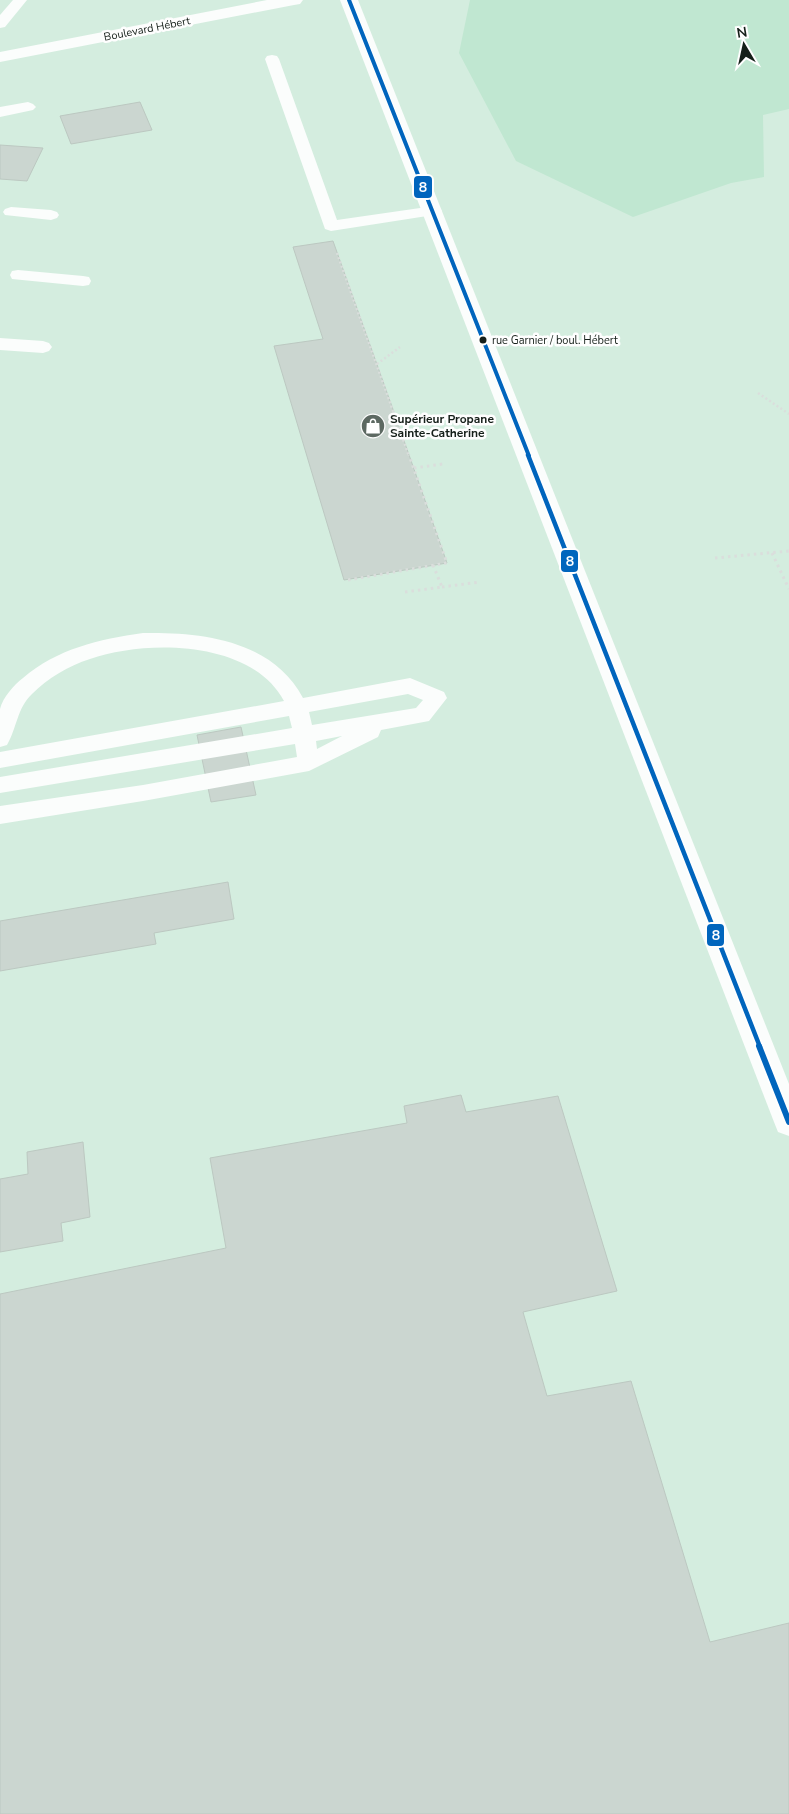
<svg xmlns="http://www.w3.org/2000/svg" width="789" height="1814" font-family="'Nunito Sans',sans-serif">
	<rect width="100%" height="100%" fill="#e4f3ea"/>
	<rect fill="#d4eddf" x="0" y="0" width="789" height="1814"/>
	<polygon fill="#c0e7d1" points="470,0 789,0 789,109 763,115 764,177 731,183 633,217 516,161 459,53"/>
	<g fill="#cbd6d0" stroke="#bcc8c1">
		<polygon points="140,102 152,130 71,144 60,116"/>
		<polygon points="0,145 43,148 27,181 0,179"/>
		<polygon points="333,241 395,415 447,563 344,580 274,346 323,339 293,247"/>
		<polygon points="241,727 256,795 211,802 197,735"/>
		<polygon points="228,882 234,919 154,933 156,944 0,971 0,921"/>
		<polygon points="461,1095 466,1112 558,1096 617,1291 523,1312 547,1396 631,1381 710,1642 789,1623 789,1814 0,1814 0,1294 226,1248 210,1158 407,1123 404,1106"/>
		<polygon points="83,1142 90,1217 61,1223 63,1241 0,1252 0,1179 28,1174 27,1152"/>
	</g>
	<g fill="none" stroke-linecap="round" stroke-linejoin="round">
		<g stroke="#dadedc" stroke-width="2.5" stroke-dasharray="2 2.5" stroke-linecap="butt">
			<polyline points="337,253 409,456"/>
			<polyline points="377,364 400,347"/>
			<polyline points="758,393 789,414"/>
		</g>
		<g stroke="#dadedc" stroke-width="3" stroke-dasharray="2.5 4" stroke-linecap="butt">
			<polyline points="414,468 443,464"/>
			<polyline points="772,553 789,589"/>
			<polyline points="715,558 789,551"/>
			<polyline points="348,580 447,563 409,455"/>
			<polyline points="442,587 480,582"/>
			<polyline points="405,592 442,587 433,565"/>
		</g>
		<g fill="#fbfdfc" fill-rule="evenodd">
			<polygon points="13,0 27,0 5,27 0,28 0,15"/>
			<polygon points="272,55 277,56 279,59 337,220 434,206 440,208 442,211 440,214 331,231 325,229 265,59 267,56"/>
			<polygon points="28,102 33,104 36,107 33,110 0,117 0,107"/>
			<polygon points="11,207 51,210 57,212 59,215 57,218 51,220 5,215 3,212 5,209"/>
			<polygon points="18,270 83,276 89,277 91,281 89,285 83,286 12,279 10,275 12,271"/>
			<polygon points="0,338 43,341 49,343 52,347 49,351 43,353 0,350"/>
			<path d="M143 633C202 632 272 640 303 698L410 678 444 692 447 698 429 721 381 730 378 737 309 771 143 801 0 824V806L143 785 297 757 295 744 0 793V777L292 728 289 716 0 768V752L284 701C252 640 146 639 90 659 68 666 48 678 32 694 17 708 17 728 7 745L0 747C0 735 0 720 0 709 3 697 14 685 23 678 57 649 99 639 143 633ZM408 694 423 700 416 708 312 725 309 712ZM342 736 317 749 316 741Z"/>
		</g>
		<g fill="#fbfdfc" fill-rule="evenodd">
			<polygon points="267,0 303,0 300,4 294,5 0,62 0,52"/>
			<polygon points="340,0 358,0 789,1084 789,1136 778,1132 774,1122"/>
		</g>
		<g stroke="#fefefe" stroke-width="6">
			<polyline id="bus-1-far2" points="349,0 529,456"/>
		</g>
		<g stroke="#fefefe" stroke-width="8">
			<polyline id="bus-1-far1" points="528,455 760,1047"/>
		</g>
		<g stroke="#fefefe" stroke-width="10">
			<polyline id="bus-1" points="759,1046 789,1122"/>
		</g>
		<use href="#bus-1-far2" stroke="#0065bd" stroke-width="4"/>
		<use href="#bus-1-far1" stroke="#0065bd" stroke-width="4.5"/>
		<use href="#bus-1" stroke="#0065bd" stroke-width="6"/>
	</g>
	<defs>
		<g id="shop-disc" transform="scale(1.25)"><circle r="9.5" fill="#5d6962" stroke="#fefefe"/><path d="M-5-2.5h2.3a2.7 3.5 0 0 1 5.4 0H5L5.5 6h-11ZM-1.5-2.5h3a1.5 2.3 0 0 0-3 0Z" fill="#fff"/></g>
	</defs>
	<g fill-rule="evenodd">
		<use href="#shop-disc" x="373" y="426"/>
	</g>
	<circle fill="#151f19" stroke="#fefefe" stroke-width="2" cx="483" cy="340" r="4.5"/>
	<g text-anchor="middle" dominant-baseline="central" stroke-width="5" stroke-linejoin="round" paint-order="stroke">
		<g font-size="11" fill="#151f19" stroke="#fefefe">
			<text transform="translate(147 29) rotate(-11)">Boulevard Hébert</text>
		</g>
		<g font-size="11" fill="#151f19" stroke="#fefefe" text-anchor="start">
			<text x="492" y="340">rue Garnier / boul. Hébert</text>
		</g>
		<g font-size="12" font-weight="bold" fill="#151f19" stroke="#fefefe" text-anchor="start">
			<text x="390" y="419">Supérieur Propane<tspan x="390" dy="14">Sainte-Catherine</tspan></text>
		</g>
	</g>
	<g stroke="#fefefe" stroke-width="2">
		<rect x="413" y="175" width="20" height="24" rx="5" fill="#0065bd"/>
		<rect x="560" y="549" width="19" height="24" rx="5" fill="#0065bd"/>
		<rect x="706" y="923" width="19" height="24" rx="5" fill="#0065bd"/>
	</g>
	<g font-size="14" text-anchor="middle" font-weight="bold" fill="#fff">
		<text x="423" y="192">8</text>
		<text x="570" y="566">8</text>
		<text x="716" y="940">8</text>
	</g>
	<g transform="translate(744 45) rotate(351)" stroke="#fefefe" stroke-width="4" paint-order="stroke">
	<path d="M0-4L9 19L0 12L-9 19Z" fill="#151f19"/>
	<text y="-8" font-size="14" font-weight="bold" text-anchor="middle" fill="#151f19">N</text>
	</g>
</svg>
